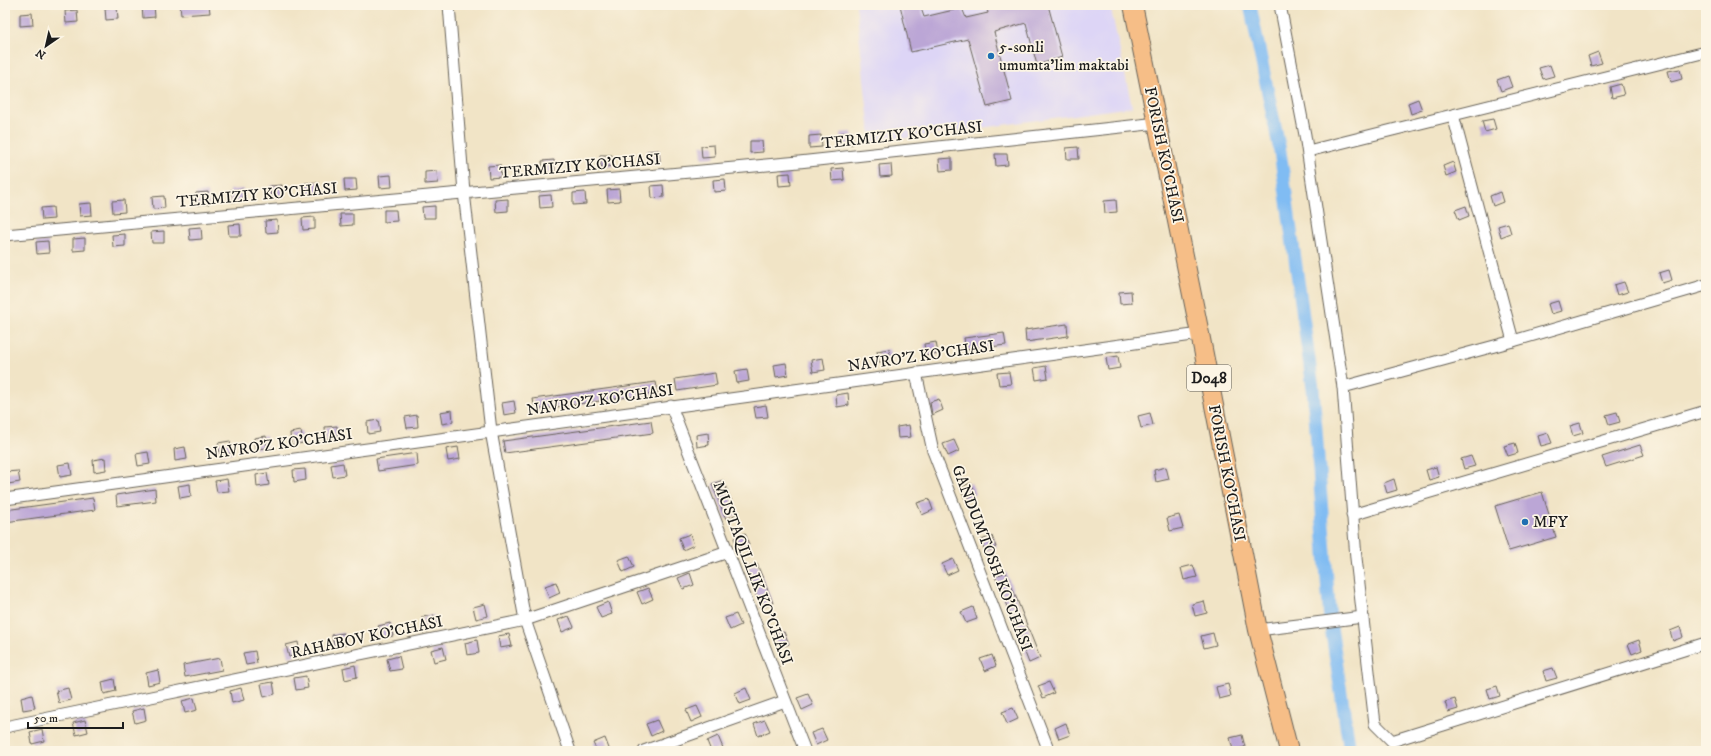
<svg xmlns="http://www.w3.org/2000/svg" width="1711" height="756" font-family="'IM FELL DW Pica',serif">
	<rect width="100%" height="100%" fill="#fcf5e5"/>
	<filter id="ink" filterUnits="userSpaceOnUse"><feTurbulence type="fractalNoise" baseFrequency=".025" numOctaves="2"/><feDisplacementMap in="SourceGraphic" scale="8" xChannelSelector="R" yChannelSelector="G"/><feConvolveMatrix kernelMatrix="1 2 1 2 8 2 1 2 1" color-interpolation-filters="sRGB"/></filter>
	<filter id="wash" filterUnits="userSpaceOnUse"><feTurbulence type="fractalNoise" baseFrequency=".012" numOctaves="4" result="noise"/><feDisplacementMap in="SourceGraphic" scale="16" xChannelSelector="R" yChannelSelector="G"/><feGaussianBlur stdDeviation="0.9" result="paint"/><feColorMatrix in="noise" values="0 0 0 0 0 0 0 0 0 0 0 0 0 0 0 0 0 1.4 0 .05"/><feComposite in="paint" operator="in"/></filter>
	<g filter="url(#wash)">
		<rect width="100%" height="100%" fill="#f1e4c6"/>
		<polygon fill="#ddd5f6" points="856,5 1110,5 1132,107 871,143"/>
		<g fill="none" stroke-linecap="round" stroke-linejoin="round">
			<polyline stroke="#80bcf3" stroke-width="13" points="1250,5 1280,151 1313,388 1330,621 1350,751"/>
		</g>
		<g id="blocks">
			<g fill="#bba6d6">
				<polygon points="154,5 155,17 143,18 142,6"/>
				<polygon points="180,5 209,5 210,13 181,15"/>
				<polygon points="900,5 920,5 924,17 962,8 966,18 988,13 986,5 1048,5 1062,57 1037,65 1026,23 994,32 1012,101 987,107 968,39 911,52"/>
				<polygon points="117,7 118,19 106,20 105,8"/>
				<polygon points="77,10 78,22 66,23 65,11"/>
				<polygon points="32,13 33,25 20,26 20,14"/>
				<polygon points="1598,52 1602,63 1591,66 1588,56"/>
				<polygon points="1550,65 1554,76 1543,79 1539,68"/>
				<polygon points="1680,69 1682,79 1671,82 1668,71"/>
				<polygon points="1508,76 1512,87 1501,91 1497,80"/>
				<polygon points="1621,84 1624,95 1612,98 1610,87"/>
				<polygon points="1418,99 1422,110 1411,114 1408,103"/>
				<polygon points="1493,119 1496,129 1485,132 1482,121"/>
				<polygon points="852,132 853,144 841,145 840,133"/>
				<polygon points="821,135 822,147 809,148 809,136"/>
				<polygon points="750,141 762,141 763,152 750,153"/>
				<polygon points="714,145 715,157 702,158 701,146"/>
				<polygon points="1078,147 1079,159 1067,159 1066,148"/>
				<polygon points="659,150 660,162 648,163 647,151"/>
				<polygon points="995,154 1007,154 1008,165 996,166"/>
				<polygon points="600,155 612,155 613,166 601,167"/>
				<polygon points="952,158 952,170 940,171 939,159"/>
				<polygon points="554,160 555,172 543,173 542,161"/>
				<polygon points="1453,162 1456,172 1446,176 1443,166"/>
				<polygon points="891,164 892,176 880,177 879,165"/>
				<polygon points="500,165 501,177 489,178 488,166"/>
				<polygon points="843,168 844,180 832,181 831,169"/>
				<polygon points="437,171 438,183 425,184 425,172"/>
				<polygon points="790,173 791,185 779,186 778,174"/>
				<polygon points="391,175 392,187 380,188 379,176"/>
				<polygon points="344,179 356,179 357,190 345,191"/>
				<polygon points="725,179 726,191 714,192 713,180"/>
				<polygon points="318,182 318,194 306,195 305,183"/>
				<polygon points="282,185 283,197 271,198 270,186"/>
				<polygon points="663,185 664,197 652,198 651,186"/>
				<polygon points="243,189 243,201 231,202 230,190"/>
				<polygon points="619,189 620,201 608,202 607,190"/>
				<polygon points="208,192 209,204 197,205 196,193"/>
				<polygon points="585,192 586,204 573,205 573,193"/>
				<polygon points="1500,192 1503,202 1493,206 1490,196"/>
				<polygon points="551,195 552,207 540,208 539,196"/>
				<polygon points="164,196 165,208 153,209 152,197"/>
				<polygon points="508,199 508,211 496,212 495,200"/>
				<polygon points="124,200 125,212 113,213 112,201"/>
				<polygon points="1116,200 1117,212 1105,213 1104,201"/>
				<polygon points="91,203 92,215 80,216 79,204"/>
				<polygon points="435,206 435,218 423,218 422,207"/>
				<polygon points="1466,206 1469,216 1459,220 1455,210"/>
				<polygon points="53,207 54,219 42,220 41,208"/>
				<polygon points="384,210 396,210 397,221 384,222"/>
				<polygon points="340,214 353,214 353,225 341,226"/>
				<polygon points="315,217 315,229 303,230 302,218"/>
				<polygon points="277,220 278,232 266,233 265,221"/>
				<polygon points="1508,223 1511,233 1501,237 1498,226"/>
				<polygon points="240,224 241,236 229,236 228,225"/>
				<polygon points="201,227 202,239 190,240 189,228"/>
				<polygon points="164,231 164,243 152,243 151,232"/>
				<polygon points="125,234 125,246 113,247 112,235"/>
				<polygon points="85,238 85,250 73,251 73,239"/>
				<polygon points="48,241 49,253 37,254 36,242"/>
				<polygon points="1669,270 1672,280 1662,283 1659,273"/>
				<polygon points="1624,282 1628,292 1617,295 1614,285"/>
				<polygon points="1131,291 1132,303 1120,304 1119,292"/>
				<polygon points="1558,301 1561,311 1551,314 1548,304"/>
				<polygon points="1067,324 1068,336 1026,342 1025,330"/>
				<polygon points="1004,333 1006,345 966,350 964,338"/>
				<polygon points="936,342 938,354 926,356 924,344"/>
				<polygon points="889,349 891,361 879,362 877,351"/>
				<polygon points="1118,356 1120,368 1108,370 1106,358"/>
				<polygon points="823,358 825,370 813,372 811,360"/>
				<polygon points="786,363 788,375 776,377 774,365"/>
				<polygon points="1046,366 1048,378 1036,380 1034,368"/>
				<polygon points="747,369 749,381 737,383 735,371"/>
				<polygon points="1009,372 1011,384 999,385 997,373"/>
				<polygon points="715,373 717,385 677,391 675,379"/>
				<polygon points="656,382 658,393 535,410 533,399"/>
				<polygon points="848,393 849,405 837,407 836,395"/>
				<polygon points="939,399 943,410 932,415 930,402"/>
				<polygon points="514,401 516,413 504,415 502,403"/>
				<polygon points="766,405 768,417 756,418 754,407"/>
				<polygon points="452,410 453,422 442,424 440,412"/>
				<polygon points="1617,412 1620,422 1609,425 1606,415"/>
				<polygon points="1150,413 1153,425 1141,428 1138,416"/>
				<polygon points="417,415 418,427 407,428 405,417"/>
				<polygon points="378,420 380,432 368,434 367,422"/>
				<polygon points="651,421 653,433 505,453 503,441"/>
				<polygon points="1580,423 1583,433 1573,436 1570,426"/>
				<polygon points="909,425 911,437 898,438 897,427"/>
				<polygon points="337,426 338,438 326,439 325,427"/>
				<polygon points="301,431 303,443 291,445 290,433"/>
				<polygon points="708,433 709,445 697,447 696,435"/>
				<polygon points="1548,433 1552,443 1541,446 1538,436"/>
				<polygon points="266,436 267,448 255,449 254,438"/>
				<polygon points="954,440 959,451 948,456 943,444"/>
				<polygon points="230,441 232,453 220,454 218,443"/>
				<polygon points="1515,443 1518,453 1508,456 1504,446"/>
				<polygon points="1640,445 1644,455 1606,467 1602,457"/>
				<polygon points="185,447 187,459 175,461 174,449"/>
				<polygon points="458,447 460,459 448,461 446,449"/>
				<polygon points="148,452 150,464 138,466 136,454"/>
				<polygon points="417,453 418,465 378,471 376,459"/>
				<polygon points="1471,456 1475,466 1464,469 1461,459"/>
				<polygon points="105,458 106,470 94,472 93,460"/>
				<polygon points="70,463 72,475 60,477 58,465"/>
				<polygon points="343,463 345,475 333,477 331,465"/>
				<polygon points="1166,467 1169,479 1156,482 1154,470"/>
				<polygon points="1436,467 1439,477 1429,480 1426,470"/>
				<polygon points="305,469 306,480 294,482 293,470"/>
				<polygon points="18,471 20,482 8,484 6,472"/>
				<polygon points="267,473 269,485 257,487 256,475"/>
				<polygon points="227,479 229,491 217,492 215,481"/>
				<polygon points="1394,479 1397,490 1387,493 1384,483"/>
				<polygon points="723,480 737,514 726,519 712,484"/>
				<polygon points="971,483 976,494 965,499 960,487"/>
				<polygon points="190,484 191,496 180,498 178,486"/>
				<polygon points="155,489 156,501 117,506 116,495"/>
				<polygon points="1542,492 1556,537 1509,551 1495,506"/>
				<polygon points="93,498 95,510 5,522 5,510"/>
				<polygon points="929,499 933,510 922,515 917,503"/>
				<polygon points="1179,515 1183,528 1170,531 1167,518"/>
				<polygon points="745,533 749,545 738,549 734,538"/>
				<polygon points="690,534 694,545 683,550 679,538"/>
				<polygon points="992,536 996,547 985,551 981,540"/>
				<polygon points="629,556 634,567 623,572 618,560"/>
				<polygon points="953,559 958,570 947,575 942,564"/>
				<polygon points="757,564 773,603 761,608 746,568"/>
				<polygon points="1193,565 1197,577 1184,580 1181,568"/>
				<polygon points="1006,572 1040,658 1029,663 995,576"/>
				<polygon points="690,573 694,585 683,589 678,578"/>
				<polygon points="556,582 560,593 549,598 545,586"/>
				<polygon points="648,588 653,599 642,604 637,592"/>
				<polygon points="1204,601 1207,613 1195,616 1192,604"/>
				<polygon points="608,602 612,614 601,618 596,607"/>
				<polygon points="485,604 488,616 476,619 473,607"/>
				<polygon points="973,607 977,619 966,623 961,612"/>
				<polygon points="736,614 741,625 730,630 725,618"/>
				<polygon points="434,615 437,627 425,629 422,617"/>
				<polygon points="569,616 574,627 562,632 558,620"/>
				<polygon points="390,623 393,636 381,638 378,626"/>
				<polygon points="1680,627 1683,637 1673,641 1670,631"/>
				<polygon points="784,632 789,644 777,648 773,637"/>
				<polygon points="344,633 346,645 334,647 332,635"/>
				<polygon points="1213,633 1216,645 1204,648 1201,636"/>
				<polygon points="509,634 512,646 500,648 498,636"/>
				<polygon points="477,640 479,653 467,655 465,643"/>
				<polygon points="1639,640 1642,650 1632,654 1628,644"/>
				<polygon points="298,642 300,654 289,657 286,645"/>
				<polygon points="443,647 446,659 434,662 431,650"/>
				<polygon points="255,651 257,663 246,665 243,653"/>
				<polygon points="992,655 996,666 985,671 980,659"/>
				<polygon points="399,656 402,669 390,671 387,659"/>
				<polygon points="220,658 222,670 185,677 183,665"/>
				<polygon points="355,665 357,677 345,680 343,668"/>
				<polygon points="1553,668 1557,678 1546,681 1543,671"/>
				<polygon points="158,670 160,682 148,685 146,673"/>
				<polygon points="306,676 308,688 296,690 294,678"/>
				<polygon points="114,679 116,691 104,694 102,682"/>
				<polygon points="273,682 275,694 264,697 261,684"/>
				<polygon points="1049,682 1054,693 1043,698 1038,686"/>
				<polygon points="1228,684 1231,696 1219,699 1216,687"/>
				<polygon points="1497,686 1500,696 1490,699 1487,689"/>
				<polygon points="68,688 71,700 59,703 56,691"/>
				<polygon points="241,688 244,700 232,703 230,691"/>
				<polygon points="746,688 751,700 740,704 735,693"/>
				<polygon points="808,694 813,705 802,710 797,698"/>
				<polygon points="32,695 35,708 23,710 21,698"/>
				<polygon points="194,698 197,710 185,713 182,701"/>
				<polygon points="1455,699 1458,709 1448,712 1445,702"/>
				<polygon points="697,706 702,717 691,722 686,710"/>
				<polygon points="144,708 146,720 135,723 132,711"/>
				<polygon points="1013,708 1018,719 1007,724 1002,712"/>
				<polygon points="85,720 88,732 76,735 73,723"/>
				<polygon points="657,720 662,731 651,736 646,724"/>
				<polygon points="765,720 770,731 758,736 754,724"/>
				<polygon points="1066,723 1070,735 1059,739 1055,728"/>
				<polygon points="42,729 44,741 32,744 30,732"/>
				<polygon points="822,729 827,740 816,745 811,733"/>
				<polygon points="1242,735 1245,747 1233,750 1230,738"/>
				<polygon points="718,736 723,748 711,751 707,741"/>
				<polygon points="605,738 610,751 597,751 593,743"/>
			</g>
		</g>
	</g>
	<g filter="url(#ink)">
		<use href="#blocks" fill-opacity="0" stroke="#676258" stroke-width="1"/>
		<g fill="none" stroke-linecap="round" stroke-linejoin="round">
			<g stroke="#676258" stroke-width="13">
				<g id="minor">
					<polyline points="449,5 464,192 491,431 525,620 570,751"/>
					<polyline points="1280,5 1305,135 1343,387 1356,558 1375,724 1392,741 1706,643"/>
					<polyline points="1453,115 1513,341"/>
					<polyline points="1308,151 1706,52"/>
					<polyline points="5,235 799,162 1158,123"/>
					<polyline points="916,373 933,451 1049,751"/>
					<polyline points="1343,387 1513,341 1706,285"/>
					<polyline points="671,406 805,751"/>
					<polyline points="5,499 1200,334"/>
					<polyline points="1352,515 1706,411"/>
					<polyline points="1258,630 1363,617"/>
					<polyline points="5,727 525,620 728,552"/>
					<polyline points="644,751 785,701"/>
				</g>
			</g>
			<g stroke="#676258" stroke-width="20">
				<polyline id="primary" points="1133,5 1200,334 1258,630 1289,751"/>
			</g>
			<use href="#minor" stroke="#fff" stroke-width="11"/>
			<use href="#primary" stroke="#f6be87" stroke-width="18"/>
		</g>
	</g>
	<g fill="#1f6fb2" stroke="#fcf5e5" stroke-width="1.5">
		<circle cx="991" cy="56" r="4"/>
		<circle cx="1525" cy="522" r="4"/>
	</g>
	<g text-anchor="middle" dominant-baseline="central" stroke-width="3.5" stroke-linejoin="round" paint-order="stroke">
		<rect fill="#fcf5e5" stroke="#5f5d58" stroke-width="1" x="1187" y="365" width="44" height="26" rx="3"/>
		<g font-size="15" font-weight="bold" fill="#1c1c1c">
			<text x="1209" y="378">D048</text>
		</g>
		<g font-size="16" fill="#1c1c1c" stroke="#fcf5e5" text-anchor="start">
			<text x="999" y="47">5-sonli<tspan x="999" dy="18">umumta'lim maktabi</tspan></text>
			<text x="1533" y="522">MFY</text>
		</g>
		<g font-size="16" fill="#1c1c1c" stroke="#fcf5e5">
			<text transform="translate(902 135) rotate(-6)">TERMIZIY KO'CHASI</text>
			<text transform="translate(1164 155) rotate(78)">FORISH KO'CHASI</text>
			<text transform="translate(580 166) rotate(-5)">TERMIZIY KO'CHASI</text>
			<text transform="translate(257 195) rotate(-5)">TERMIZIY KO'CHASI</text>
			<text transform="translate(921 356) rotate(-8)">NAVRO'Z KO'CHASI</text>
			<text transform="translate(600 400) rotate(-8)">NAVRO'Z KO'CHASI</text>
			<text transform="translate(279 444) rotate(-8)">NAVRO'Z KO'CHASI</text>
			<text transform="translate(1227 473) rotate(79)">FORISH KO'CHASI</text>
			<text transform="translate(992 558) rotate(69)">GANDUMTOSH KO'CHASI</text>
			<text transform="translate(753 573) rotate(69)">MUSTAQILLIK KO'CHASI</text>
			<text transform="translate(367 637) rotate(-12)">RAHABOV KO'CHASI</text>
		</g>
	</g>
	<rect width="1711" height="756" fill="none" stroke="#fcf5e5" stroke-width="20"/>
	<g transform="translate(46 46) rotate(214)" stroke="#fcf5e5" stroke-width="3" paint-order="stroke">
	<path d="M0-3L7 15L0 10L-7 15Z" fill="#1c1c1c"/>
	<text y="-6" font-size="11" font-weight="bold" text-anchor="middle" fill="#1c1c1c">N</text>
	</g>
	<path d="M28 722v6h95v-6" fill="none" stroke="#1c1c1c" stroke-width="2"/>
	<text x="34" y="722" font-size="12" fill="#1c1c1c" stroke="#fcf5e5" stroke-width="3" paint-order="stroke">50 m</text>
</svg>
